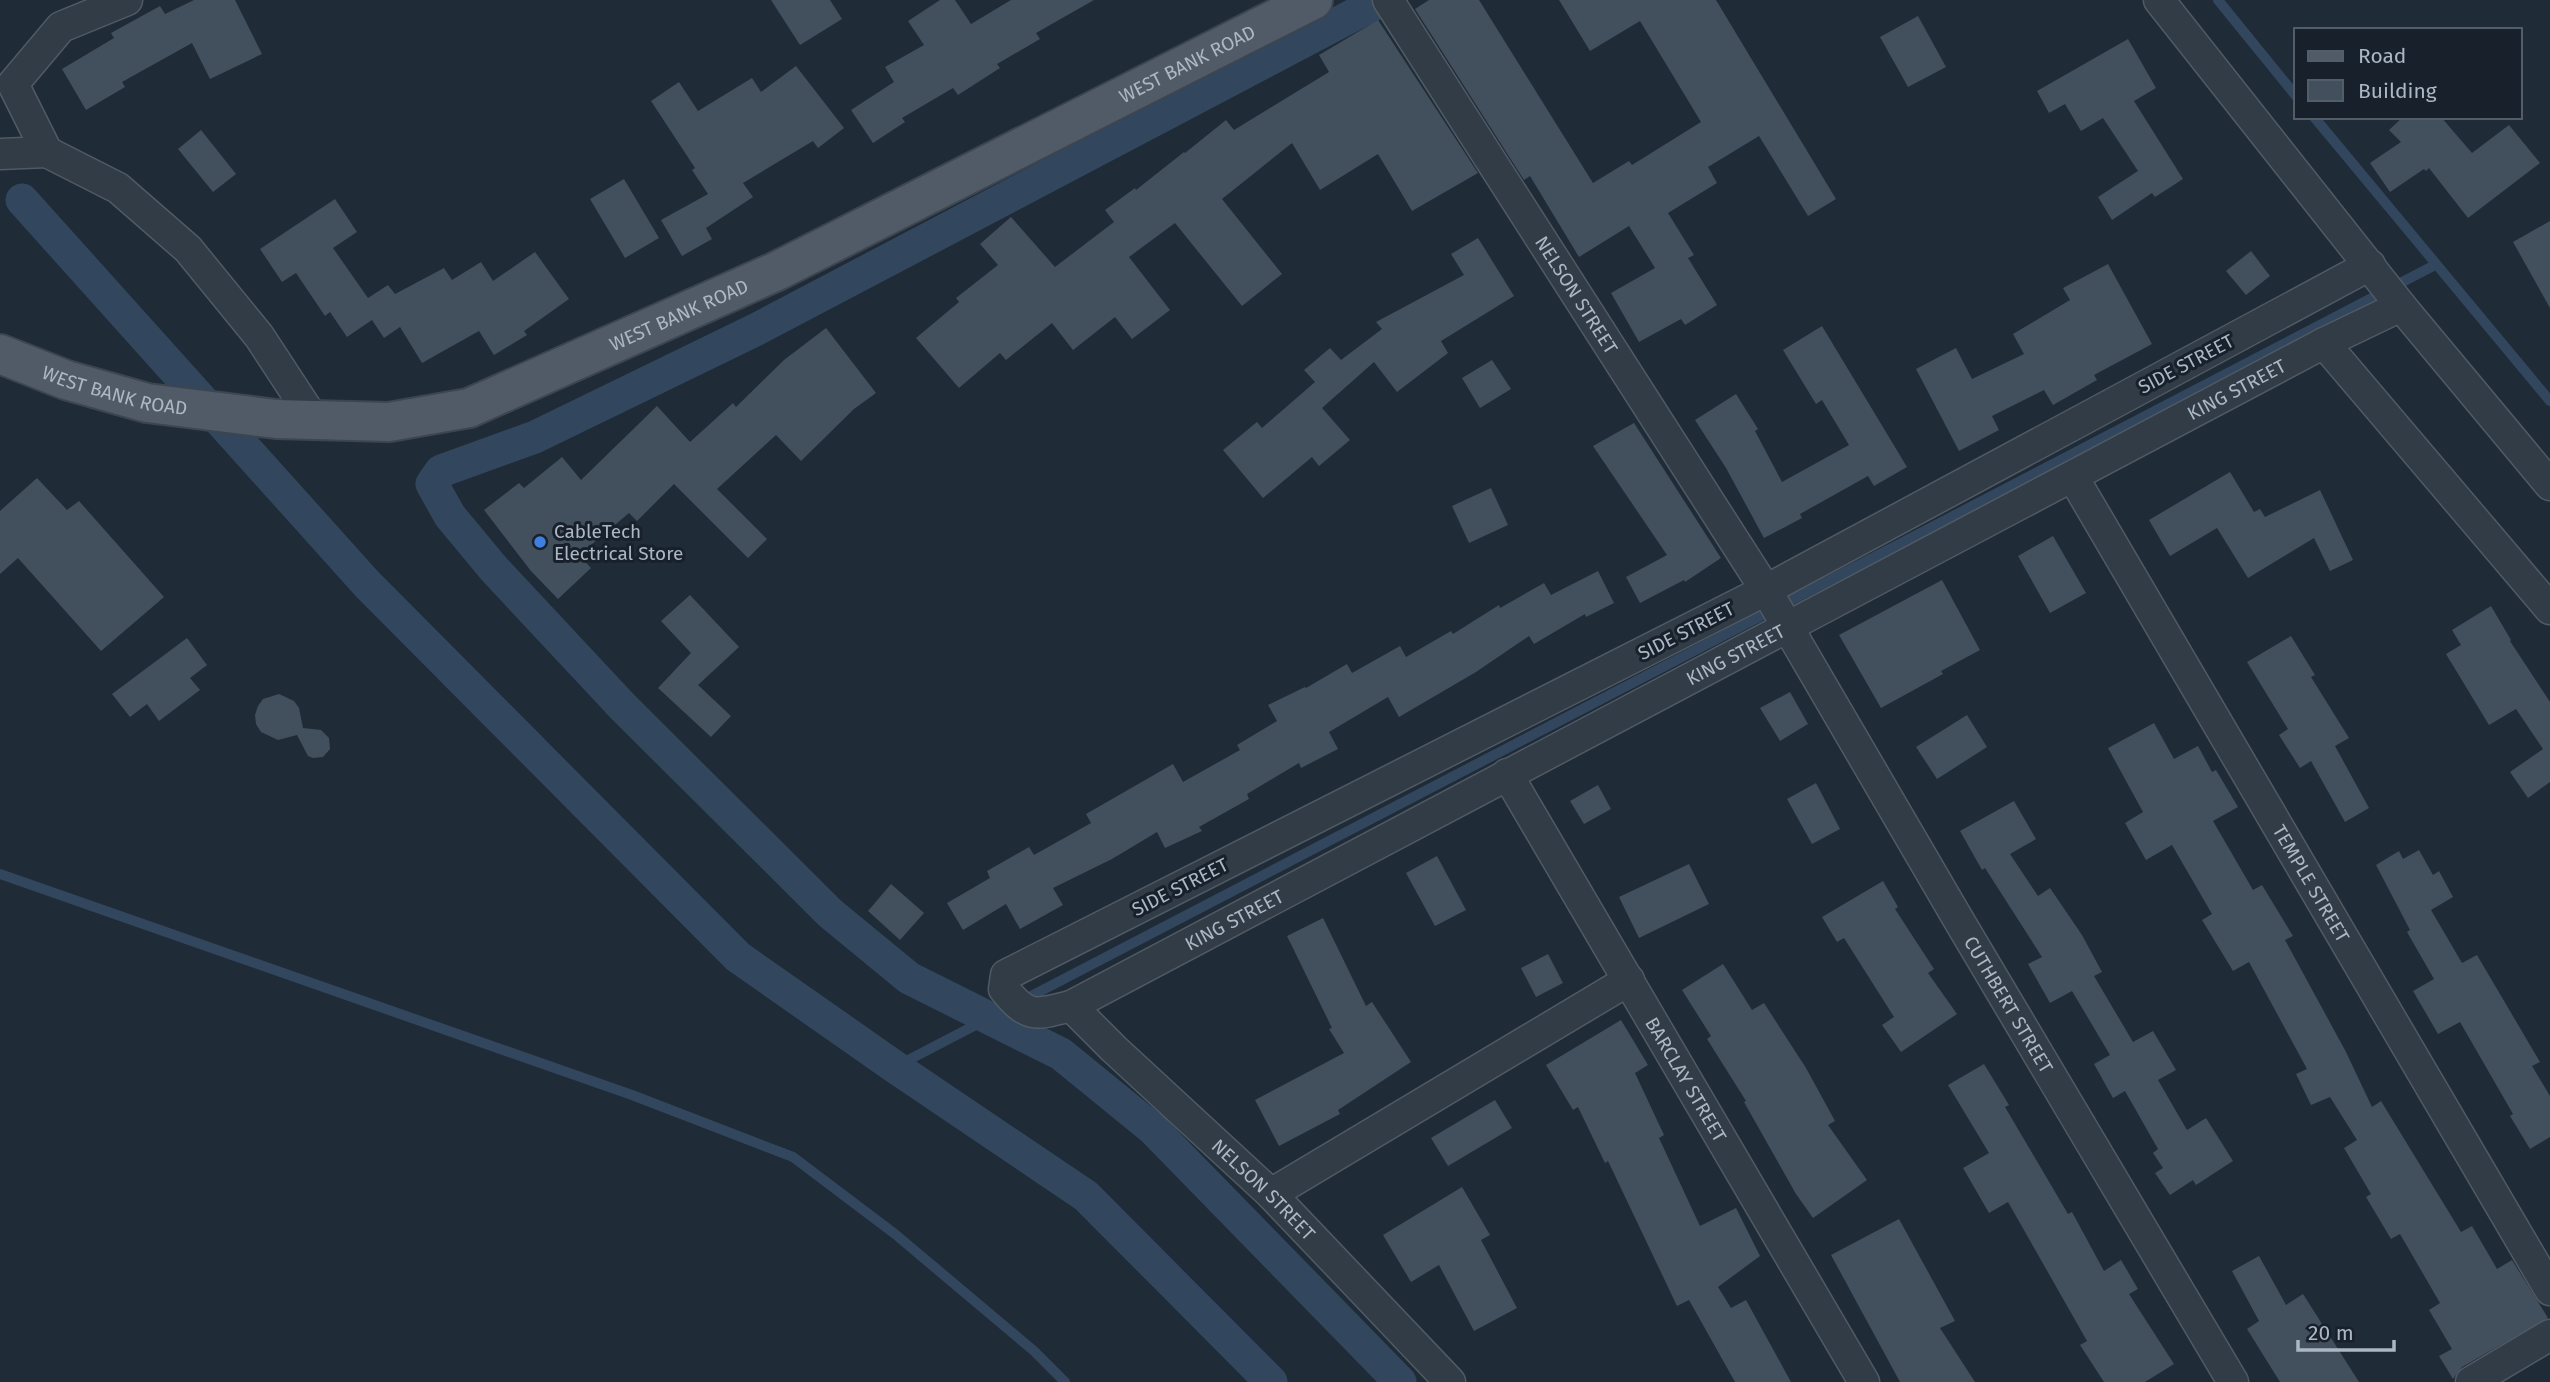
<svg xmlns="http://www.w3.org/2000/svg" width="2550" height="1382" font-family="'Fira Sans',sans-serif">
	<rect width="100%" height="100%" fill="#1f2b36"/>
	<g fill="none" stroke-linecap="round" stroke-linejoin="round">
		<g stroke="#32475e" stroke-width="10">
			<polyline points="2218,0 2296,96"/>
			<polyline points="2314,117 2550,401"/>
			<polyline points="0,874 632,1095 793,1157 895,1234 1034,1351 1065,1382"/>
			<polyline points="895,1067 2435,265"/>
		</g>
		<g stroke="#32475e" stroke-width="33">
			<polyline points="1382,0 759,328 535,437 441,471 432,484 450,516 494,569 623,707 830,913 909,978 1061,1054 1153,1129 1400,1382"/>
			<polyline points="22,200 367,584 738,957 895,1067 1086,1196 1271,1382"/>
		</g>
	</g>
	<g fill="#42505e">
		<polygon points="194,0 235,0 262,54 210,79 192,43 122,82 125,87 86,110 62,69 114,38 111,33 160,6 165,14"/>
		<polygon points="771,0 830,0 842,19 800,45"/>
		<polygon points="940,0 955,0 971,24 1011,0 1094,0 1036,33 1040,39 997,64 1000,68 958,95 953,88 902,118 905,122 873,143 851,110 894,82 885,67 924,45 908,21"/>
		<polygon points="1429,0 1479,0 1593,183 1629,161 1632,165 1701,122 1640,21 1590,51 1559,0 1716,0 1836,199 1808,216 1759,136 1708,167 1717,183 1668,213 1694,255 1688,258 1717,305 1685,325 1681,319 1639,342 1611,293 1655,268 1629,226 1579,257 1530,176 1524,180 1415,9"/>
		<polygon points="1918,16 1946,67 1908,87 1880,37"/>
		<polygon points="1378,20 1478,173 1412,211 1378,154 1320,190 1292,143 1222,199 1282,274 1242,306 1175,223 1129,257 1170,310 1132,339 1115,317 1073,350 1052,323 1006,360 1000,353 959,388 916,338 959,302 956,298 998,265 980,244 1011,217 1055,267 1114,222 1105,210 1135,188 1136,190 1184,152 1185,153 1226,120 1234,130 1329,72 1319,55"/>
		<polygon points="2128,39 2156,88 2134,101 2183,179 2155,197 2152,193 2112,220 2098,197 2138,171 2103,118 2081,131 2065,104 2049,113 2037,91"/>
		<polygon points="796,66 844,128 818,148 813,141 743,183 753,197 706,228 712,239 682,256 661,220 708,194 692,170 695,168 651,101 679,82 698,111 752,78 761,92"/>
		<polygon points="2403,117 2441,117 2472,153 2509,125 2540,163 2468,218 2429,168 2426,171 2424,169 2390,192 2370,163 2401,142 2389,130"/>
		<polygon points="201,130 236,174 213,192 178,149"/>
		<polygon points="624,179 659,238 625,258 590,199"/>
		<polygon points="335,199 357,232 333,248 368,298 388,285 395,294 444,268 452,280 481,262 493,281 535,252 569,299 524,331 527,335 494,355 479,331 422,363 400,327 384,338 372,320 347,337 330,312 325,316 296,273 282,282 260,249"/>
		<polygon points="2550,221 2550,308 2513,242"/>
		<polygon points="1478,238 1514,296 1441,341 1448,353 1397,392 1374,362 1322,408 1350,440 1319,466 1312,457 1263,498 1223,450 1257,422 1262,428 1315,382 1304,370 1330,348 1341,360 1382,329 1376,322 1464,275 1451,254"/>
		<polygon points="2251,251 2270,276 2246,295 2226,271"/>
		<polygon points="2108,264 2152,344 2094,375 2097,380 2053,405 2044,390 1992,416 1999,430 1959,451 1916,369 1956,348 1972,379 2024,354 2013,334 2070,300 2063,288"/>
		<polygon points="1822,326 1907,467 1874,486 1868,476 1800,514 1802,518 1764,538 1726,468 1695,420 1736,394 1758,429 1755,431 1782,482 1849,445 1822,400 1816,404 1783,350"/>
		<polygon points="826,328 876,393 854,409 801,461 776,435 717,489 767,539 748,558 674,484 637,521 629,513 579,555 591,568 558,599 531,571 484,510 519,483 524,488 562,457 581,480 657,406 690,442 733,403 736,407 784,360"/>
		<polygon points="1492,360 1511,389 1480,408 1462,378"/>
		<polygon points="1634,423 1721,558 1685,582 1684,580 1640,603 1626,577 1667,555 1593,446"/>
		<polygon points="2230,472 2254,512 2260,509 2265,517 2320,490 2353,560 2330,571 2314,538 2248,578 2217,528 2170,556 2149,520"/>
		<polygon points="37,478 67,510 79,501 164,597 101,651 18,558 0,574 0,511"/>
		<polygon points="1491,488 1508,525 1469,543 1452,506"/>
		<polygon points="2053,536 2086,593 2050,613 2018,556"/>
		<polygon points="1598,571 1614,603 1586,617 1585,614 1534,644 1529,636 1476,672 1399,717 1388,697 1329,732 1338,749 1301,768 1299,763 1247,794 1249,799 1199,827 1202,831 1165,848 1157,832 1112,859 1053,888 1063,905 1020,929 1006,904 963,930 947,903 990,878 987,871 1029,847 1034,855 1091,823 1086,814 1173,764 1183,782 1240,750 1237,745 1277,721 1268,705 1305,687 1306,688 1347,664 1352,673 1400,646 1406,657 1451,631 1453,634 1499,605 1500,608 1544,583 1551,595"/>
		<polygon points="1942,580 1980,650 1941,671 1943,674 1881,708 1839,635"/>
		<polygon points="690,595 739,647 698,685 731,716 711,737 658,688 691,653 661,621"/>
		<polygon points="2491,606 2511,640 2510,641 2550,702 2550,782 2528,798 2510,772 2543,749 2516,709 2489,725 2446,654 2461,645 2452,630"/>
		<polygon points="2291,636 2315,675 2311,677 2349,738 2335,746 2369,808 2345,822 2311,761 2300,768 2279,735 2288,729 2247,662"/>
		<polygon points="187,638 207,665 190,678 200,690 159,721 147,704 130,717 112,694"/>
		<polygon points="1790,692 1808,724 1780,741 1760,708"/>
		<polygon points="279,694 294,701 299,708 303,728 321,730 329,738 330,749 323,757 313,758 308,756 297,735 278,740 261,732 256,724 255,715 258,706 263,699"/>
		<polygon points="1967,715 1987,747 1937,779 1916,747"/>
		<polygon points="2154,723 2174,759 2198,746 2212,772 2216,770 2238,807 2213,821 2253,890 2262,885 2293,936 2285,940 2346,1052 2372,1107 2381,1101 2461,1232 2472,1226 2497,1269 2512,1260 2548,1318 2462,1367 2453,1379 2439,1356 2452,1349 2429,1310 2440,1303 2400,1234 2391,1239 2366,1197 2371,1194 2344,1148 2357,1140 2330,1097 2311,1105 2296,1074 2307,1069 2249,962 2233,971 2202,920 2212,914 2172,845 2146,860 2125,823 2143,812 2108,748"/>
		<polygon points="1816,783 1840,829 1812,844 1787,799"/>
		<polygon points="1598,785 1611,809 1584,824 1570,801"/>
		<polygon points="2014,801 2036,839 2010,854 2038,896 2050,888 2082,935 2102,972 2094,976 2133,1042 2153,1031 2176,1070 2158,1080 2187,1130 2206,1118 2233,1161 2196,1185 2193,1180 2170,1195 2155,1173 2163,1168 2153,1153 2158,1149 2125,1091 2113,1098 2094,1064 2110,1055 2072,991 2050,1003 2028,964 2042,957 1985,868 1982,870 1960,831"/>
		<polygon points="2419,850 2433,875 2439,871 2453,897 2431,910 2462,963 2477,955 2540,1062 2532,1066 2550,1096 2550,1137 2530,1149 2510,1116 2513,1114 2460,1022 2438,1034 2413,991 2434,979 2407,932 2410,930 2376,865 2399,851 2403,859"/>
		<polygon points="1437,856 1466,910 1435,926 1406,873"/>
		<polygon points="1689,864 1709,904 1639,938 1619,897"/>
		<polygon points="1883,881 1898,907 1895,909 1934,969 1928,973 1957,1014 1901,1052 1882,1025 1894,1017 1844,938 1837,942 1822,917"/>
		<polygon points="891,884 924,913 900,940 868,911"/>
		<polygon points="1323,918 1366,1006 1372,1002 1411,1062 1338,1110 1340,1114 1279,1146 1255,1100 1344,1053 1329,1029 1332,1028 1287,936"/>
		<polygon points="1548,954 1563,983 1536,997 1521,968"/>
		<polygon points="1723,964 1752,1010 1764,1003 1806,1068 1835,1121 1828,1125 1867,1180 1813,1218 1796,1194 1744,1102 1746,1101 1707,1039 1711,1036 1682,990"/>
		<polygon points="1621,1020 1648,1065 1635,1073 1664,1135 1659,1138 1700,1226 1736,1208 1760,1256 1718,1287 1731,1308 1746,1300 1791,1382 1735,1382 1689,1300 1677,1306 1608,1161 1605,1163 1578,1107 1573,1110 1546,1065"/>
		<polygon points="1984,1064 2009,1105 2005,1107 2068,1214 2072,1212 2104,1271 2121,1260 2138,1289 2129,1294 2174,1364 2145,1382 2104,1382 2080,1345 2087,1341 2008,1202 1989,1213 1963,1168 1989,1153 1948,1085"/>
		<polygon points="1495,1100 1512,1128 1448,1166 1431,1138"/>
		<polygon points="1462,1187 1490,1235 1481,1240 1517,1308 1474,1331 1439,1265 1411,1282 1383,1235"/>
		<polygon points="1899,1219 1955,1321 1940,1328 1975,1382 1900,1382 1831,1255"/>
		<polygon points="2259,1256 2286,1305 2303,1294 2359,1382 2280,1382 2247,1329 2259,1321 2232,1271"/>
	</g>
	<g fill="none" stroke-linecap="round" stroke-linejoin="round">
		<g stroke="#505a65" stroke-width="33">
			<g id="minor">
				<polyline points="127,0 61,27 13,84 47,152 118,188 188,249 259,336 314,420"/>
				<path id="s1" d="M1388 0 1769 595 1961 924 2233 1382"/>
				<polyline points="2159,0 2401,306 2550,485"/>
				<polyline points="0,154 47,152"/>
				<path id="s2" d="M2370 265 1766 590 1006 975 1004 989C1028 1019 1036 1015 1071 1006L2324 343 2401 306"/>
				<polyline points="2324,343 2550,609"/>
				<path id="s3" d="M2073 477 2550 1290"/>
				<path id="s4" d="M1507 774 1864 1382"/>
				<path id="s5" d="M1071 1006 1114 1049 1271 1194 1450 1382"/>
				<polyline points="1271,1194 1629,980"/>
				<polyline points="2471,1382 2550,1335"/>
			</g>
		</g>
		<g stroke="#3c4550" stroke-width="42">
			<g id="primary">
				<path id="s6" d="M0 354 66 380 147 403 276 419 389 422 469 408 777 271 1313 0"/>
			</g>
		</g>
		<use href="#minor" stroke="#323c47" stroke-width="30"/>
		<use href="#primary" stroke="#505b67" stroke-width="38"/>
	</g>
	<circle fill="#3f7fe0" stroke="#18212b" stroke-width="2.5" cx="540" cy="542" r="7"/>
	<g text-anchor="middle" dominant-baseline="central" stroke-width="6" stroke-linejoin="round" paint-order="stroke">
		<g font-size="19" fill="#acb7c4" stroke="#18212b">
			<text stroke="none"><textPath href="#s6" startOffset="1276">WEST BANK ROAD</textPath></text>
			<text stroke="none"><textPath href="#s1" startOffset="350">NELSON STREET</textPath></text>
			<text stroke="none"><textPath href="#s6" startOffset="709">WEST BANK ROAD</textPath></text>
			<text transform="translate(2186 364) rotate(-28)">SIDE STREET</text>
			<text stroke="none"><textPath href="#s6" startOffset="121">WEST BANK ROAD</textPath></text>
			<text stroke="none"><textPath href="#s2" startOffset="2947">KING STREET</textPath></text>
			<text transform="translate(1686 631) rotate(-27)">SIDE STREET</text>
			<text stroke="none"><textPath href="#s2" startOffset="2380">KING STREET</textPath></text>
			<text stroke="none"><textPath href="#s3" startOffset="471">TEMPLE STREET</textPath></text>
			<text transform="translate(1180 887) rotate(-27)">SIDE STREET</text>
			<text stroke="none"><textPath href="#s2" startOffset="1813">KING STREET</textPath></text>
			<text stroke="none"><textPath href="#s1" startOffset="1181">CUTHBERT STREET</textPath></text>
			<text stroke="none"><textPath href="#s4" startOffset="354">BARCLAY STREET</textPath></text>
			<text stroke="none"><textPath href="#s5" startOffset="266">NELSON STREET</textPath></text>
		</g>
		<g font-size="19" fill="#acb7c4" stroke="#18212b" text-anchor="start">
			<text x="554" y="531">CableTech<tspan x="554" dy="22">Electrical Store</tspan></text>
		</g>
	</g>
	<rect x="2294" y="28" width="228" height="91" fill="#18212b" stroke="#535d68" stroke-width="2"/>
	<rect x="2308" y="51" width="35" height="10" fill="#505b67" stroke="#535d68" stroke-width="2"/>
	<text x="2358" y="63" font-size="21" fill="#acb7c4">Road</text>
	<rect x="2308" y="80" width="35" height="21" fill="#42505e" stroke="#535d68" stroke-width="2"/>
	<text x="2358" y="98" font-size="21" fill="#acb7c4">Building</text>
	<path d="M2298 1340v10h96v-10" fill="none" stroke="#acb7c4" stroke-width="3.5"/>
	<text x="2308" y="1340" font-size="21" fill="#acb7c4" stroke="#18212b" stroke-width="5" paint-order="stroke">20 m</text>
</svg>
